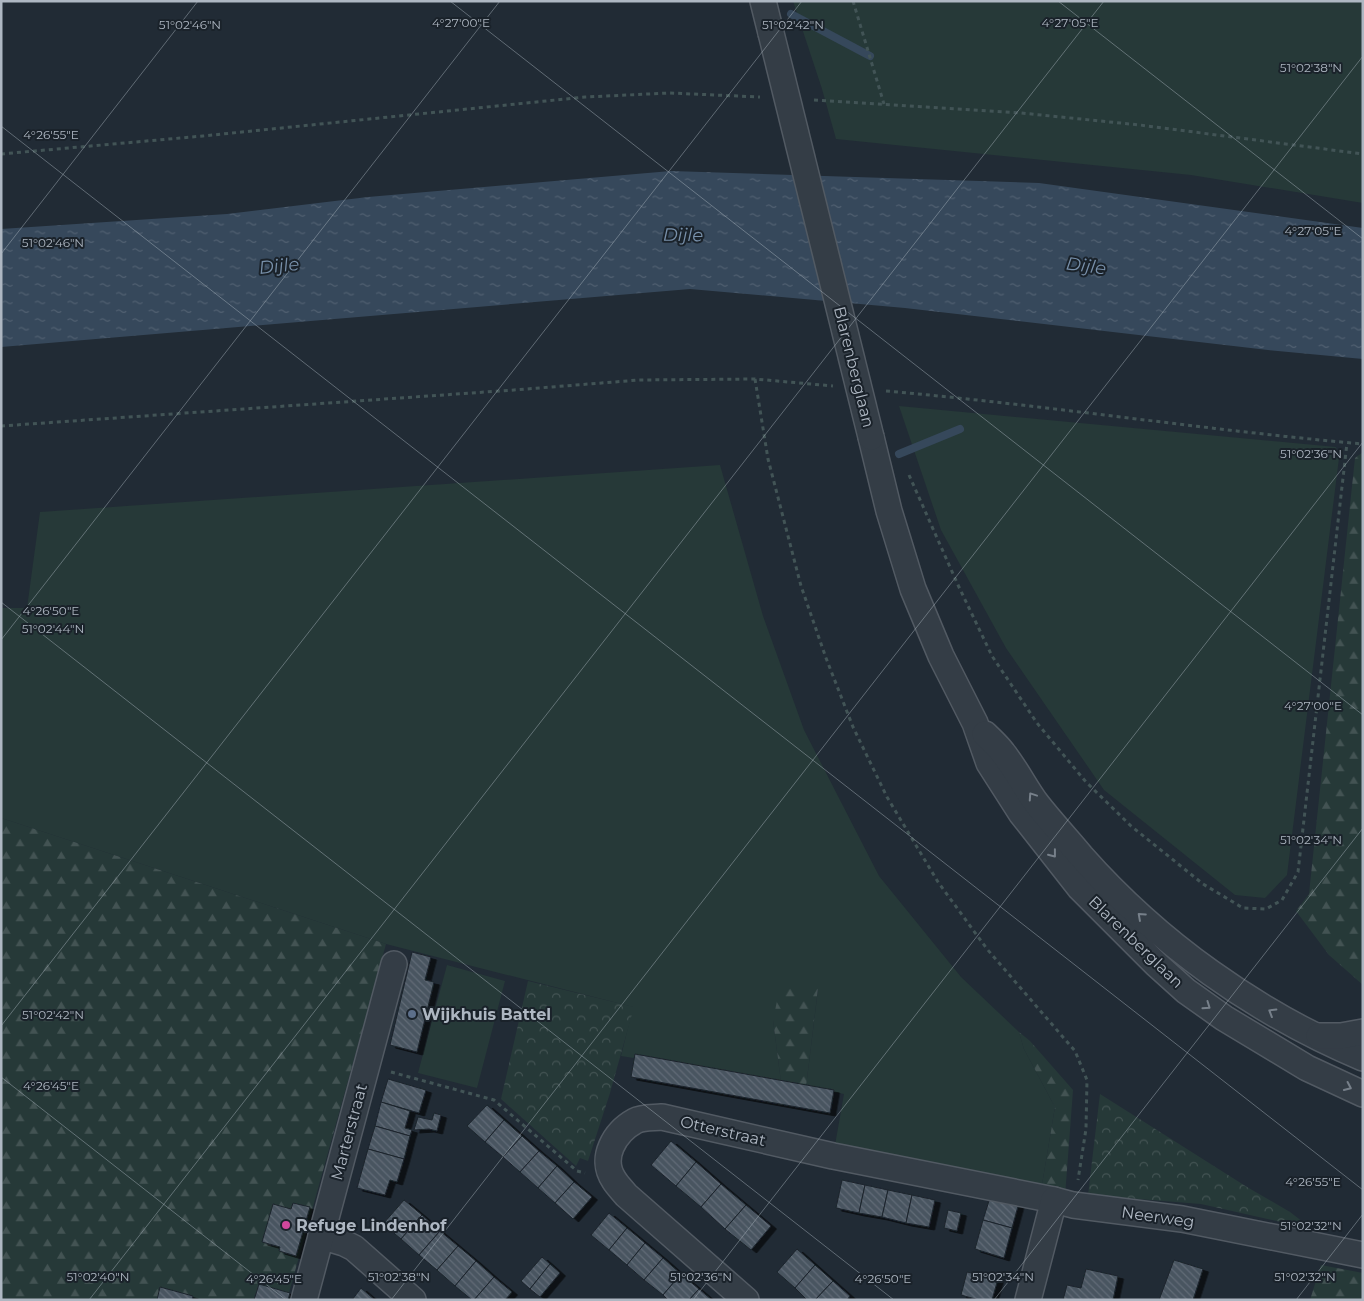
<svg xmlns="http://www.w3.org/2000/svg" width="1364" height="1301" font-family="Montserrat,sans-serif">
	<defs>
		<pattern id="forest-firs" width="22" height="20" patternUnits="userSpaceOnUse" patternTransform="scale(1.25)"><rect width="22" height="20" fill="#263938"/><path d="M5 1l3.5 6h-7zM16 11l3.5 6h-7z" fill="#435353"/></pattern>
		<pattern id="park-crowns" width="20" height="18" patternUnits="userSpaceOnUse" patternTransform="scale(1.25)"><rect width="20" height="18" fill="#263938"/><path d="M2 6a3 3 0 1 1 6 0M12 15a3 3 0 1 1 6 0" fill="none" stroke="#435353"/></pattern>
		<pattern id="water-ripples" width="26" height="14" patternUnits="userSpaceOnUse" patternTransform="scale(1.25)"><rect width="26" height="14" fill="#36485b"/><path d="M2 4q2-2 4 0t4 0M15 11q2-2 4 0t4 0" fill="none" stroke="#516071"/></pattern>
		<pattern id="building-back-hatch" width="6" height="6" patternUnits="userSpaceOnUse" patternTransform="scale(1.25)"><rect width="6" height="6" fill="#495561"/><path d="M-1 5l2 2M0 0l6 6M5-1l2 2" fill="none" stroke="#616b76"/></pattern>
		<filter id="shadow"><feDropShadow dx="5.5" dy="3" stdDeviation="0" flood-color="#0009"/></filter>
	</defs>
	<rect width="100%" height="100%" fill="#212b35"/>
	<g fill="#263938">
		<polygon points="793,1 1363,1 1363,203 1191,175 836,139 822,89"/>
		<polygon points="899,406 1336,447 1339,458 1287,875 1265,898 1235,895 1104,790 1006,648 941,530"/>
		<polygon points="720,465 763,616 804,730 879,876 961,977 1019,1032 1024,1049 1055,1107 1041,1191 834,1151 844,1094 806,1087 818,989 773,1020 781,1082 621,1056 633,1007 386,944 1,818 1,608 27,608 40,512"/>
		<polygon points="447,965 505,981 477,1088 418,1073"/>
	</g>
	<g fill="url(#forest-firs)">
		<polygon points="1363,452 1363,985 1329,955 1296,911 1309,894 1355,458"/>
		<polygon points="1,818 386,944 287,1300 1,1300"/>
		<polygon points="780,987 818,988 806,1087 781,1082 773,1020"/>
		<polygon points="1019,1032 1030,1041 1073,1090 1065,1196 1041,1191 1055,1107 1024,1049"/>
		<polygon points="1321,1265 1363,1273 1363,1300 1310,1300"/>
	</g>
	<g fill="url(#park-crowns)">
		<polygon points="528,981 634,1007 610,1093 588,1161 580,1158 576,1166 501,1099"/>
		<polygon points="1100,1094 1247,1187 1290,1212 1312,1229 1201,1204 1088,1195"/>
	</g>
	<polygon fill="url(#water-ripples)" points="671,171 1039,183 1363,228 1363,359 1268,350 905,308 690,289 1,347 1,229 227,214 368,197"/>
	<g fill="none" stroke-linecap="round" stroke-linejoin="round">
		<g stroke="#36485b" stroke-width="8">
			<polyline points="791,14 870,56"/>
			<polyline points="899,454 960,429"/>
		</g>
	</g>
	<g fill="url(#building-back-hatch)" stroke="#1c242c" filter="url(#shadow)">
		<polygon points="412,952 431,957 425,980 434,982 417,1052 390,1045"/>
		<polygon points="635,1054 834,1090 830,1113 631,1077"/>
		<polygon points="388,1079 426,1090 419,1113 381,1102"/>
		<polygon points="381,1102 410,1111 405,1128 412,1130 410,1136 375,1126"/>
		<polygon points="487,1105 504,1120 485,1142 467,1126"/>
		<polygon points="434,1113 441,1115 437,1131 429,1129 414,1130 418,1117 432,1120"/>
		<polygon points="504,1120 522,1136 503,1157 485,1142"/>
		<polygon points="375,1126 410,1136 404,1159 368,1149"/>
		<polygon points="522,1136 539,1151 520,1172 503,1157"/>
		<polygon points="671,1141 696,1162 676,1186 651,1165"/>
		<polygon points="368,1149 404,1159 397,1182 390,1180 385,1195 357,1188"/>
		<polygon points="539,1151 557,1166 538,1188 520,1172"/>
		<polygon points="696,1162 721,1184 701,1207 676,1186"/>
		<polygon points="557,1166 574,1182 555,1203 538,1188"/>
		<polygon points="842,1180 865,1185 859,1213 836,1208"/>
		<polygon points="574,1182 592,1197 573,1219 555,1203"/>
		<polygon points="721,1184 746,1205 725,1229 701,1207"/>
		<polygon points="865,1185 888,1190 882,1217 859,1213"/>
		<polygon points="888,1190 912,1195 906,1223 882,1217"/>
		<polygon points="992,1191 1020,1199 1012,1228 983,1220"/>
		<polygon points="912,1195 935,1200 929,1227 906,1223"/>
		<polygon points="404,1200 422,1215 401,1239 383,1224"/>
		<polygon points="293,1203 310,1207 296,1256 279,1251 280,1247 262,1242 273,1204 291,1209"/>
		<polygon points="746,1205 771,1226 751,1250 725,1229"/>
		<polygon points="948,1210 961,1213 957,1231 944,1228"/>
		<polygon points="609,1213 627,1228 609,1250 591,1235"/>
		<polygon points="422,1215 440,1231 419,1255 401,1239"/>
		<polygon points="983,1220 1012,1228 1004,1258 975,1249"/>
		<polygon points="627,1228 645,1243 627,1265 609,1250"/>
		<polygon points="440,1231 458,1246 437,1270 419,1255"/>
		<polygon points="645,1243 663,1258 644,1280 627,1265"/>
		<polygon points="458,1246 476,1261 455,1286 437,1270"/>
		<polygon points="797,1249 815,1265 795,1288 777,1272"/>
		<polygon points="542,1257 550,1264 530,1289 521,1281"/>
		<polygon points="663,1258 681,1274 663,1295 644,1280"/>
		<polygon points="1174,1260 1203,1269 1193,1300 1159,1300"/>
		<polygon points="476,1261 494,1277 474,1300 472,1300 455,1286"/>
		<polygon points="550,1264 560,1273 540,1297 530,1289"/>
		<polygon points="815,1265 833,1281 815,1300 807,1300 795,1288"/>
		<polygon points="1086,1269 1118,1276 1113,1300 1063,1300 1067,1285 1081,1288"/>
		<polygon points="967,1272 998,1279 992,1300 979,1300 961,1295"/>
		<polygon points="681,1274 699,1289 689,1300 668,1300 663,1295"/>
		<polygon points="494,1277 512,1292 505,1300 474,1300"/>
		<polygon points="833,1281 850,1296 847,1300 815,1300"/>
		<polygon points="259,1284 290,1293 288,1300 254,1300"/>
		<polygon points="160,1287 193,1296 192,1300 157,1300"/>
		<polygon points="361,1288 375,1300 352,1300"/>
		<polygon points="699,1289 712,1300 689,1300"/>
	</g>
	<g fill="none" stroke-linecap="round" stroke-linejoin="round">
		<g stroke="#525a63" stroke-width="28">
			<g id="minor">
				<polyline points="763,1 771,33"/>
				<polyline points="871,437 889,511 913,589 941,656 975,723 989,763 1021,813 1080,888 1156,964 1186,991 1224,1018 1307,1068 1363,1094"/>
				<path d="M985 734C991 740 998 746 1003 753 1016 769 1025 788 1037 804 1051 822 1067 839 1081 856 1158 943 1256 1013 1363 1058"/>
				<polyline points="1319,1036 1341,1036 1363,1032"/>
				<polyline points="321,1236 344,1243 354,1248 413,1300"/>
				<polyline points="304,1300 394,964"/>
				<path d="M746 1300 626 1195C622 1190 617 1185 614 1180 599 1158 615 1132 635 1121 642 1117 654 1118 662 1117L833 1156 1054 1200"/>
				<polyline points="1028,1300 1054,1200 1073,1205 1182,1219 1363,1255"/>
			</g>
		</g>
		<g stroke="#425456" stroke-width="3" stroke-dasharray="4 4" stroke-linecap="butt">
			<polyline points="853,1 884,104"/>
			<polyline points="814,100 1021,113 1140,125 1363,154"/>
			<polyline points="1,154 203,136 585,97 670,93 760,97"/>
			<polyline points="755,379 768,459 801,586 826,658 853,727 887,797 938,882 987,949 1075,1051 1087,1080 1086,1129 1078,1180"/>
			<path d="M886 391C1046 405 1204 430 1363 444"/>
			<polyline points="1,426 514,390 639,380 755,379 833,386"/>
			<polyline points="909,475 958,585 992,656 1037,723 1086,782 1131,826 1203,884 1243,908 1266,909 1282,900 1298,872 1347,443"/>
			<polyline points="391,1072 494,1100 577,1171 585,1173"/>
		</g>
		<use href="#minor" stroke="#343d46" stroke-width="25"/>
		<g stroke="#525a63" stroke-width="28" stroke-linecap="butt">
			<polyline id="minor-bridge" points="771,33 871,437"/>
		</g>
		<use href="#minor-bridge" stroke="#343d46" stroke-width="25"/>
	</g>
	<defs><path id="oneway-chevron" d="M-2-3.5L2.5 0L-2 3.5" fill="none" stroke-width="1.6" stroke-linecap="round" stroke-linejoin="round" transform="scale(1.25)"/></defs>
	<g stroke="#77808a">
		<use href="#oneway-chevron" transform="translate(1032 796) rotate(-124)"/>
		<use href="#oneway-chevron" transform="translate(1053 854) rotate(52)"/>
		<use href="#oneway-chevron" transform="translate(1141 916) rotate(-138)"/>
		<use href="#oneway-chevron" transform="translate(1207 1006) rotate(35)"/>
		<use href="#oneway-chevron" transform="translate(1272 1012) rotate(-149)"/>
		<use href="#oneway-chevron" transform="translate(1348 1087) rotate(25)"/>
	</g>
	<path fill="none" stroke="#aeb7c2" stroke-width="1" stroke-opacity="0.45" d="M450 1 1363 715M1058 1 1363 239M1 126 1363 1190M1 254 198 1M1 602 894 1300M1 640 500 1M1 1026 802 1M1 1077 286 1300M89 1300 1104 1M391 1300 1363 56M693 1300 1363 442M994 1300 1363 828M1296 1300 1363 1214"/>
	<circle fill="#5c6f8a" stroke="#1a222a" stroke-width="2" cx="412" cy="1014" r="5"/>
	<circle fill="#d1479c" stroke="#1a222a" stroke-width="2" cx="286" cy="1225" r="5"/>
	<g text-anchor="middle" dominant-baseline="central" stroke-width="4" stroke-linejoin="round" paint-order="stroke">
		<g font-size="16" fill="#aeb7c2" stroke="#1a222a">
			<text transform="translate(854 367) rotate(76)">Blarenberglaan</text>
			<text transform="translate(1136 942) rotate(44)">Blarenberglaan</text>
			<text transform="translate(723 1131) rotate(13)">Otterstraat</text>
			<text transform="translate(349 1132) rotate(-75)">Marterstraat</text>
			<text transform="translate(1158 1217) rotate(8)">Neerweg</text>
		</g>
		<g font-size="16" font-weight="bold" fill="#aeb7c2" stroke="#1a222a" text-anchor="start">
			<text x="422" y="1014">Wijkhuis Battel</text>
			<text x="296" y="1225">Refuge Lindenhof</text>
		</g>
		<g font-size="18" font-style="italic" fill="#7890aa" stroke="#1a222a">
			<text transform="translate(683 235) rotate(1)">Dijle</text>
			<text transform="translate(279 266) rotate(-6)">Dijle</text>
			<text transform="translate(1086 266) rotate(8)">Dijle</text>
		</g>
	</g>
	<g font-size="12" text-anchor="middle" fill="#aeb7c2" stroke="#1a222a" stroke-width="4" stroke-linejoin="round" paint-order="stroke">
		<text x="461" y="27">4°27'00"E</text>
		<text x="1070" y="27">4°27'05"E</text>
		<text x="190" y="29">51°02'46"N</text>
		<text x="793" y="29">51°02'42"N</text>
		<text x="1311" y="72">51°02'38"N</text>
		<text x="51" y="139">4°26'55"E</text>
		<text x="1313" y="235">4°27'05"E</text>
		<text x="53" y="247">51°02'46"N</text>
		<text x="1311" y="458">51°02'36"N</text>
		<text x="51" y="615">4°26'50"E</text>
		<text x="53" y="633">51°02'44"N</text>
		<text x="1313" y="710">4°27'00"E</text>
		<text x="1311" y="844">51°02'34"N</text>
		<text x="53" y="1019">51°02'42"N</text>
		<text x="51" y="1090">4°26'45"E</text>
		<text x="1313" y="1186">4°26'55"E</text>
		<text x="1311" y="1230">51°02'32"N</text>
		<text x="98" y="1281">51°02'40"N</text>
		<text x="399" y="1281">51°02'38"N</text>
		<text x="701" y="1281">51°02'36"N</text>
		<text x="1003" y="1281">51°02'34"N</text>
		<text x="1305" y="1281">51°02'32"N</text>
		<text x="274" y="1283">4°26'45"E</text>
		<text x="883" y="1283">4°26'50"E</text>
	</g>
	<rect width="1364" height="1301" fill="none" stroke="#aeb7c2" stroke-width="5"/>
</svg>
